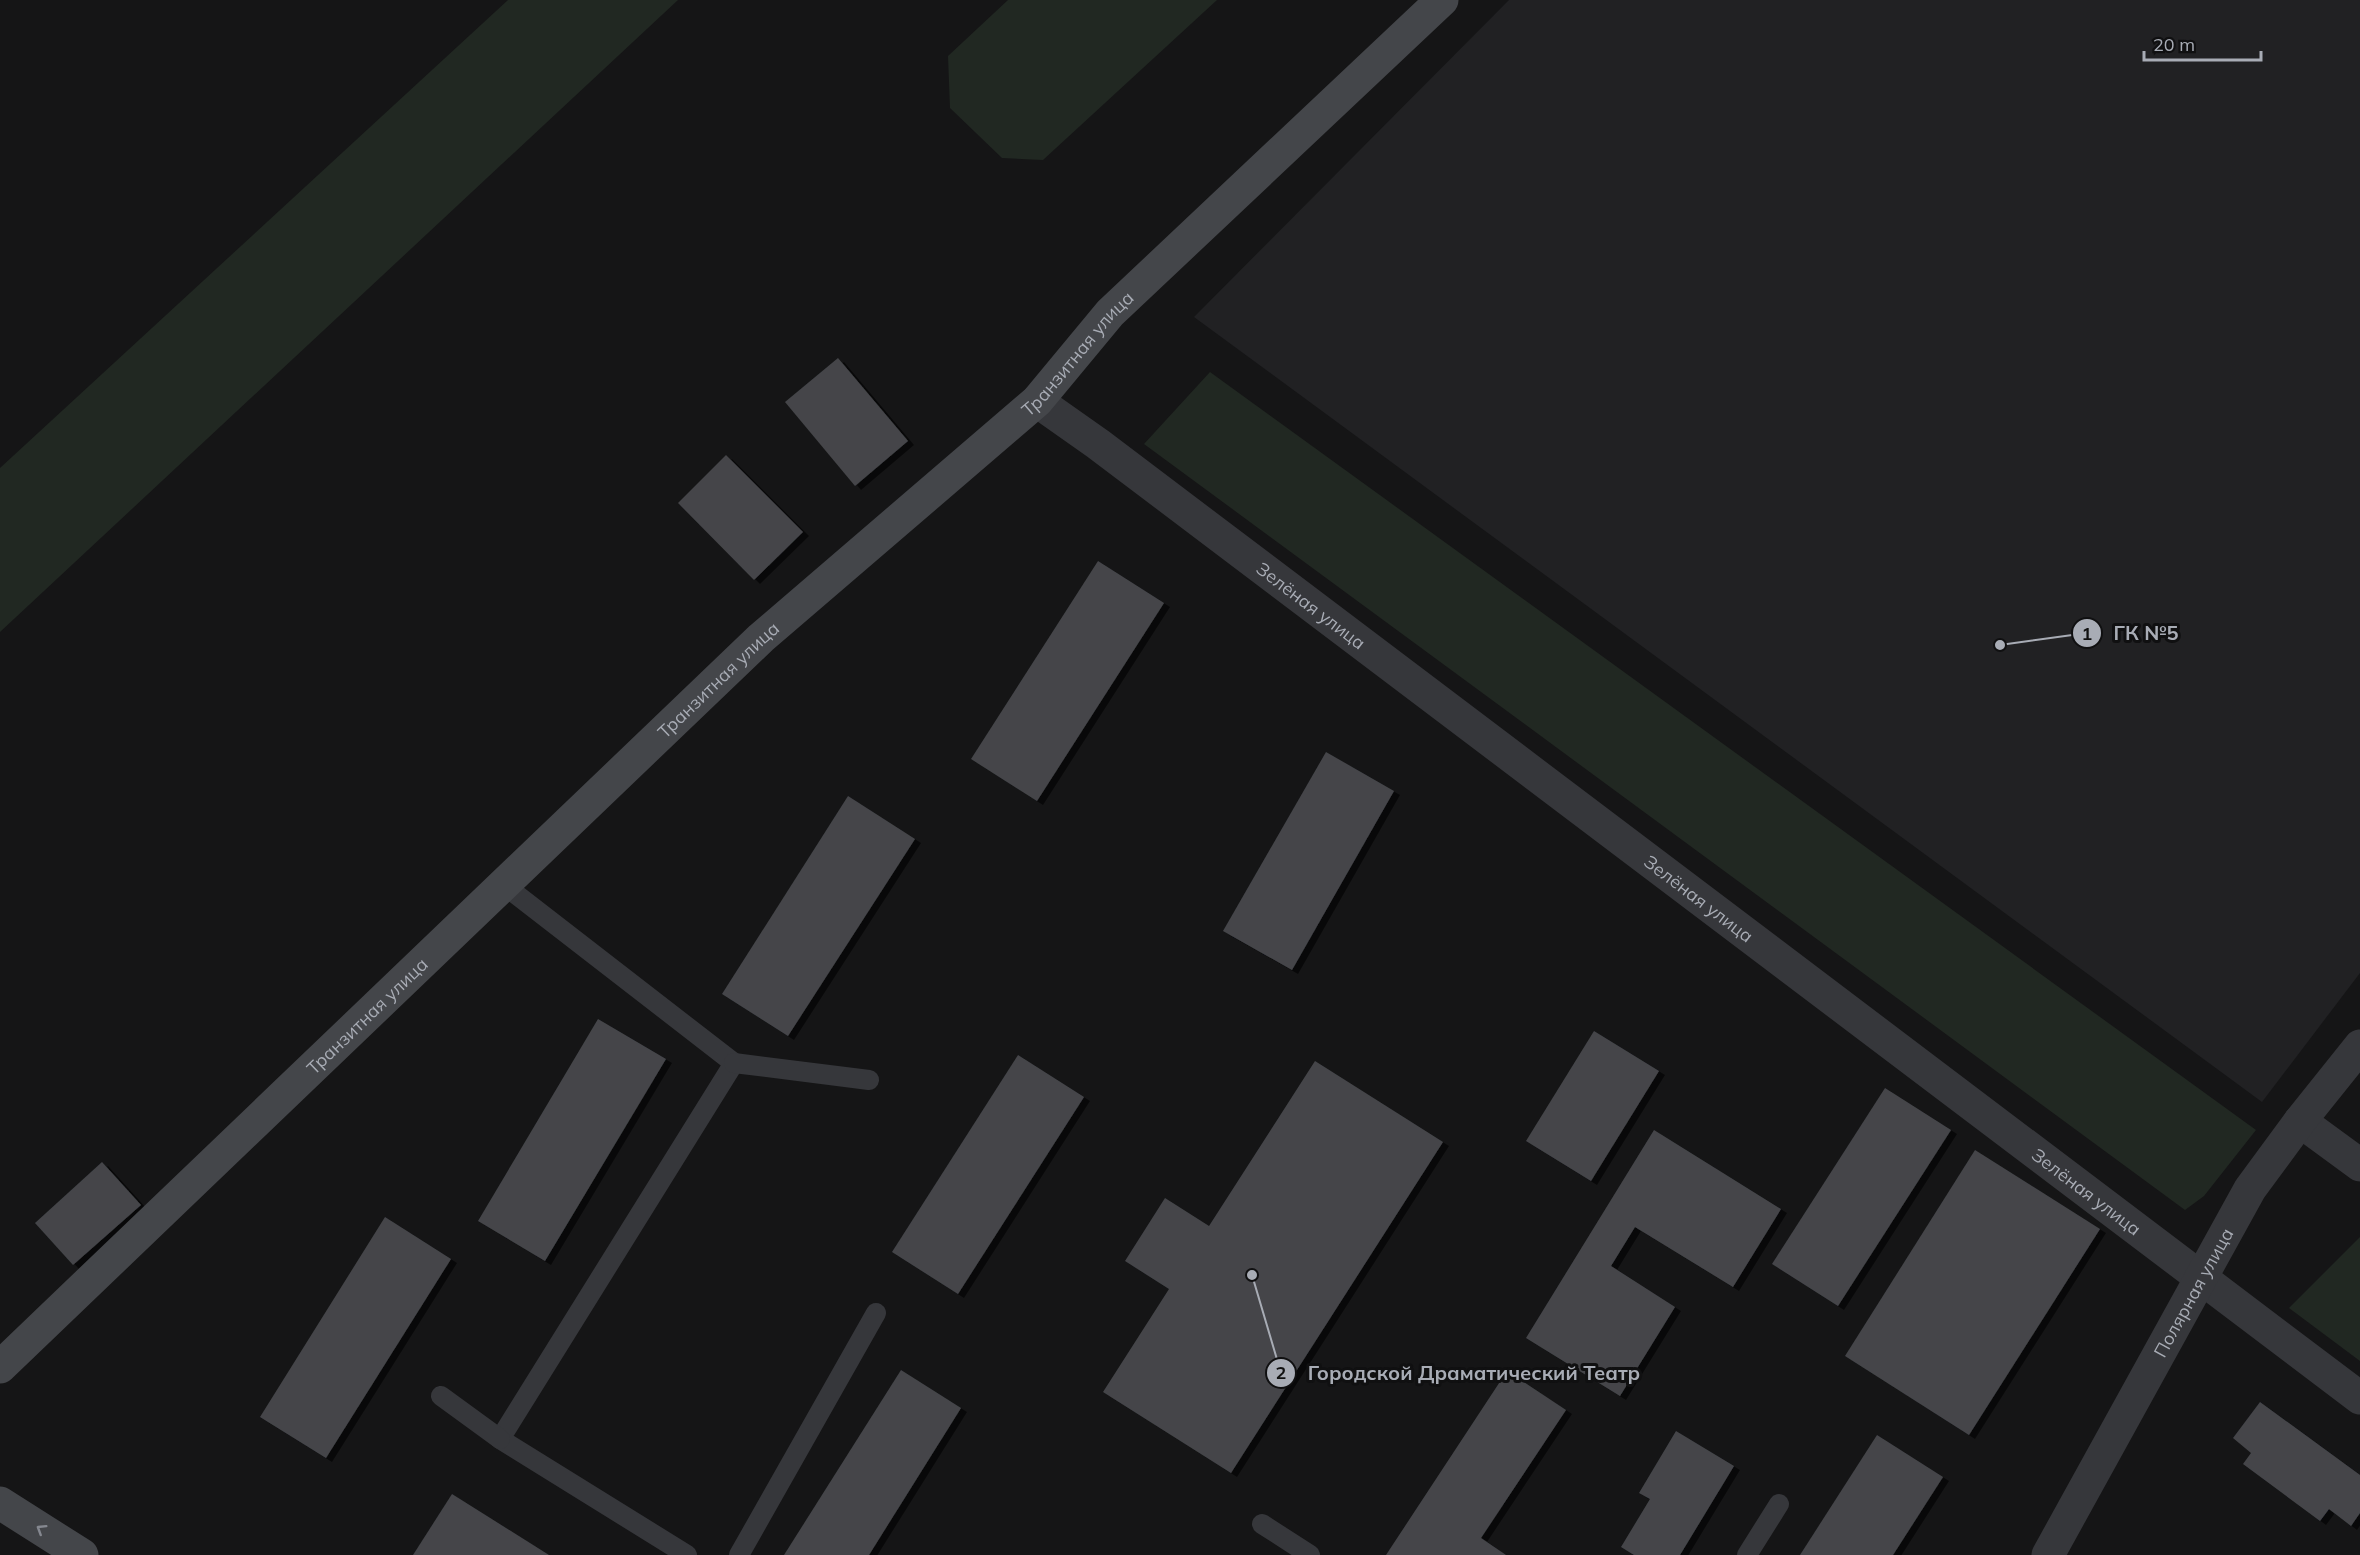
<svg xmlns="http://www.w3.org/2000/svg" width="2360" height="1555" font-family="Mulish,sans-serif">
	<defs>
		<filter id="shadow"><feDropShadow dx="6" dy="4" stdDeviation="0" flood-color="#0009"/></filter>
	</defs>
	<rect width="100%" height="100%" fill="#151516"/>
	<polygon fill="#212123" points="1509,0 2360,0 2360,973 2262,1102 1194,317"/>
	<g fill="#212822">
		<polygon points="508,0 678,0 0,632 0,468"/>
		<polygon points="1008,0 1217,0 1043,160 1002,158 950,108 948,56"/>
		<polygon points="1210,372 2256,1130 2204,1196 2185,1210 1144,444"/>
		<polygon points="2360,1237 2360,1361 2289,1308"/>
	</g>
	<g fill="#444549" filter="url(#shadow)">
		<polygon points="838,358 908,441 855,486 785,402"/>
		<polygon points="726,455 803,532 754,580 678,503"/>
		<polygon points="1098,561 1164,603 1037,801 971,759"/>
		<polygon points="1326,752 1394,791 1292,970 1223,931"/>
		<polygon points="848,796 915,839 788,1036 722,994"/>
		<polygon points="598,1019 666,1059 545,1261 478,1221"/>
		<polygon points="1594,1031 1659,1071 1591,1181 1526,1141"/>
		<polygon points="1018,1055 1084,1097 958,1294 892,1252"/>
		<polygon points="1315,1061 1443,1142 1231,1473 1103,1392 1169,1289 1125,1261 1165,1198 1209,1226"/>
		<polygon points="1885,1088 1951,1130 1838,1306 1772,1264"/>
		<polygon points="1654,1130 1781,1209 1733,1287 1635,1227 1611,1266 1675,1307 1620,1396 1526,1338"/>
		<polygon points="1975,1150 2100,1229 1969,1435 1845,1356"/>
		<polygon points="102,1162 141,1205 73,1265 35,1223"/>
		<polygon points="385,1217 451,1259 326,1458 260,1417"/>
		<polygon points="901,1370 961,1408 869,1555 784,1555"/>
		<polygon points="1507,1371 1566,1410 1481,1538 1506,1555 1386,1555"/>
		<polygon points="2260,1402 2360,1475 2360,1513 2351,1526 2329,1509 2320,1521 2243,1464 2251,1453 2233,1438"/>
		<polygon points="1676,1431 1734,1466 1680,1555 1634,1555 1621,1547 1650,1499 1639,1493"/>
		<polygon points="1877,1435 1943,1477 1893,1555 1800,1555"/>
		<polygon points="452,1494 549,1555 413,1555"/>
	</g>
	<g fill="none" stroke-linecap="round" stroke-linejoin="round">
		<g stroke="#36373b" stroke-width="20">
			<polyline points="504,885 734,1063 500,1439 687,1555"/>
			<polyline points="734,1063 869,1080"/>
			<polyline points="441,1396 500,1439"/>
			<polyline points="1262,1524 1310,1555"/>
			<polyline points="739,1555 876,1313"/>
			<polyline points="1747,1555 1779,1504"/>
		</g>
		<g stroke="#36373b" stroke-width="33">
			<path id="s1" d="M1037 401 1098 444 2360 1398"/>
			<polyline points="2300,1121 2360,1165"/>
			<path id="s2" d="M2048 1555 2250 1189 2300 1121 2360 1046"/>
		</g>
		<g stroke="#44464a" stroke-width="33">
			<path id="s3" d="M0 1367 761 638 1037 401 1110 313 1442 0"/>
			<polyline points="0,1503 82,1555"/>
		</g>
	</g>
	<defs><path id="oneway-chevron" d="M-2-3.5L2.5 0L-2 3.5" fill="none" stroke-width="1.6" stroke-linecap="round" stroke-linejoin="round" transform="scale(1.5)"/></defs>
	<use stroke="#858890" href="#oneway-chevron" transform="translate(41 1529) rotate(-148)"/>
	<g text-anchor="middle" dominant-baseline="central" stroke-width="6" stroke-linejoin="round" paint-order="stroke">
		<g font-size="18" fill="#a8acb5" stroke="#101011">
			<text stroke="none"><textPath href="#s3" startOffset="1480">Транзитная улица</textPath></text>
			<text stroke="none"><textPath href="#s1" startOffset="342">Зелёная улица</textPath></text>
			<text stroke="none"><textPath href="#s3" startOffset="994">Транзитная улица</textPath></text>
			<text stroke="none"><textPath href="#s1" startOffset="828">Зелёная улица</textPath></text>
			<text stroke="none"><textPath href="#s3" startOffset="508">Транзитная улица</textPath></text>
			<text stroke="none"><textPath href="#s1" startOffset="1314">Зелёная улица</textPath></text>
			<text stroke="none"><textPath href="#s2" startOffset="300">Полярная улица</textPath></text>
		</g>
	</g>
	<path fill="none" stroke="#a8acb5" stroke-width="2" d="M2000 645L2087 633M1252 1275L1281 1373"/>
	<g fill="#a8acb5" stroke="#101011" stroke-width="2">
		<circle cx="2000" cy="645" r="6"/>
		<circle cx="1252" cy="1275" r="6"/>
		<circle cx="2087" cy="633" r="15"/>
		<circle cx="1281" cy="1373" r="15"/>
	</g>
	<g font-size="18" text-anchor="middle" font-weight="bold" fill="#111">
		<text x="2087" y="640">1</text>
		<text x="1281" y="1379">2</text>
	</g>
	<g font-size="20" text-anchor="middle" font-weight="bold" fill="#a8acb5" stroke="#101011" stroke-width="6" stroke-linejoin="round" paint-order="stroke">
		<text x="2146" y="640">ГК №5</text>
		<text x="1474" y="1380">Городской Драматический Театр</text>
	</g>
	<path d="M2144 51v9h117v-9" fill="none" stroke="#a8acb5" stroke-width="3"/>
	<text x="2153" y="51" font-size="18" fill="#a8acb5" stroke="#101011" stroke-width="4.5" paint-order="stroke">20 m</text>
</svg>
